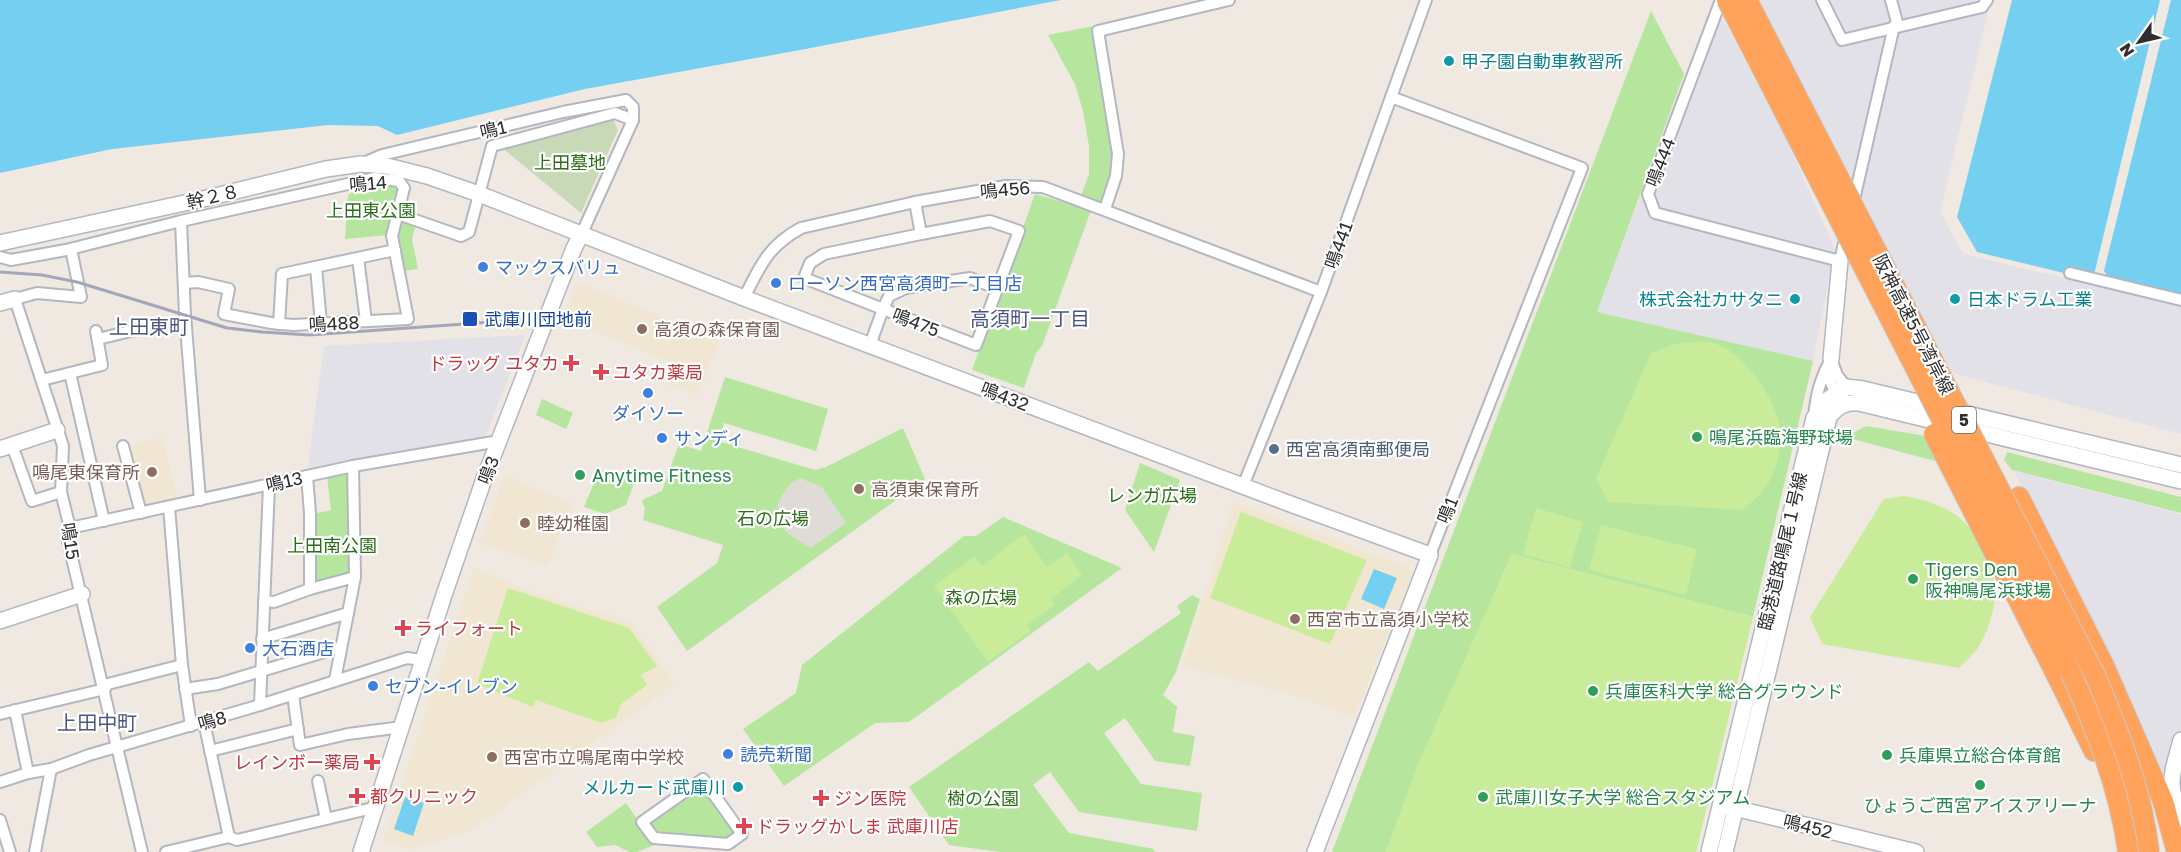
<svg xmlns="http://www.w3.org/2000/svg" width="2181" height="852" font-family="'Golos Text','Noto Sans JP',sans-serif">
	<rect width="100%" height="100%" fill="#efe9e1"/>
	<g fill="#e3e1e8">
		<polygon points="1713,0 1786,139 1835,249 1813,361 1597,312"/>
		<polygon points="1757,0 1991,0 1940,212 1963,254 2181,306 2181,434 1952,373"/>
		<polygon points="525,335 485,438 307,471 324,346"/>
		<polygon points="2014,471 2181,514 2181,810 2163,773"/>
	</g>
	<g fill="#f0e6d1">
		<polygon points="577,282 720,341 697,395 669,384 676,364 563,318"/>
		<polygon points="162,438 177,499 142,507 126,446"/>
		<polygon points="504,475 571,504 548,566 480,543"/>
		<polygon points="1234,502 1410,568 1413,572 1354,717 1285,692 1181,666"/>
		<polygon points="474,568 537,594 631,622 675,684 470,831 411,849 384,840"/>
	</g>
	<g fill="#b6e59e">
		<polygon points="1651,11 1684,74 1597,312 1813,361 1753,617 1512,554 1419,764 1386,852 1332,852"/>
		<polygon points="1094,26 1115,157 1114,175 1100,212 1091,210 1042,346 1036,353 1024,388 972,370 1035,194 1077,206 1089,174 1089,146 1083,111 1075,84 1048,35"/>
		<polygon points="394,186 398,192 388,235 345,239 348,195 359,187"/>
		<polygon points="400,219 416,224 412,239 418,269 403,271 395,235"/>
		<polygon points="725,377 828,409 816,451 724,423 718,441 815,470 826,467 903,428 925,479 687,651 657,607 717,563 723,545 643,520 645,509 642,500 662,491 679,444 701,451"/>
		<polygon points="542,399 573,413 566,429 536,415"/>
		<polygon points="1866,426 1926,436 1935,461 1845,437"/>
		<polygon points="2007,452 2181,497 2181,513 2012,470 2004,460"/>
		<polygon points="1140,463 1180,480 1154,552 1125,510"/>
		<polygon points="350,469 353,576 311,586 313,514 331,510 327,475"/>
		<polygon points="600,469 634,483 626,505 605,514 584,507"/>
		<polygon points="1003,517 1122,568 909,722 875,723 784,786 743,729 796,693 802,665 964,536 976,536"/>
		<polygon points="1192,595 1200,599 1176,672 1163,695 1177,707 1173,732 1195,736 1190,766 1155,761 1125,718 1104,733 1141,784 1202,793 1197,831 1079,812 1050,772 1033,785 1069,833 1154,849 1154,852 1001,852 949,845 909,787 1089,662 1098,671 1181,613 1177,606"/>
		<polygon points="703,780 742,838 728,847 657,844 637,852 630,852 615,845 597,847 586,832 626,803 641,825"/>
	</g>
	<polygon fill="#c8d9b8" points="612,117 618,130 581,213 501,147"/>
	<g fill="#c9ec9a">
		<path d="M1690 342C1698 342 1706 341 1713 343 1743 351 1772 394 1779 422 1783 437 1779 462 1772 476 1766 491 1754 500 1742 510L1609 502 1596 479 1651 353 1672 345Z"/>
		<path d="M1904 496C1923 499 1941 505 1956 515 1976 529 1995 567 1995 591 1996 608 1987 633 1978 648 1973 655 1965 662 1959 668L1822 644 1810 617 1884 499Z"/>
		<polygon points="1536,508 1583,522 1570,568 1523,554"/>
		<polygon points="1241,512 1367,560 1330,644 1210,598"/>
		<polygon points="1601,525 1697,549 1686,595 1589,570"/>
		<polygon points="1024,534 1047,567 1067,553 1082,575 1051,599 1055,605 1027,625 1031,631 988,662 934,586 975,556 982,566"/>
		<polygon points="1512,554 1753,617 1696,852 1386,852 1418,764"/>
		<polygon points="508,588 629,628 657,666 641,675 647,685 621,704 616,717 601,723 536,700 533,707 477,684"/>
	</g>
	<polygon fill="#dfdcd8" points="800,478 822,487 846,523 811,548 788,534 776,518 778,504 782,495 790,484"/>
	<g fill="#75cff0">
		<polygon points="0,0 1061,0 800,50 585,89 397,135 378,126 328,125 112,149 0,173"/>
		<polygon points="2012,0 2160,0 2094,275 2076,276 1977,252 1957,217"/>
		<polygon points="2171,0 2181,0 2181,296 2109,278 2104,271"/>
		<polygon points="1374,569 1397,578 1384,609 1361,599"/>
		<polygon points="405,797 424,803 413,836 394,829"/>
	</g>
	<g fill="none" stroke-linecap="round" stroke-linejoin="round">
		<g stroke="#b4b7c1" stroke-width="14">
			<g id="street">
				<polyline points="1721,0 1648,194 1655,213 1840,261 1846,234"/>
				<polyline points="1822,0 1842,40 1982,7 1987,0"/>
				<polyline points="1891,0 1898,26"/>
				<polyline points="1391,97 1582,168 1430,555"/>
				<polyline points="364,163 382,155 563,112 626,100 633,107 633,120 582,233"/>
				<polyline points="1853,204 1894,26"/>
				<polyline points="1105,209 1116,176 1118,154 1098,31 1229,0"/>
				<polyline points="398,214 461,236 469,232 492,146 615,113 633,120"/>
				<polyline points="181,221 185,315 200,500"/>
				<polyline points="921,234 990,221 1019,231 976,345 883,309 889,296 906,288 970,278 996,288"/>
				<polyline points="71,249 81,297 37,293 15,299 63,446 61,492 70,528 67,537 142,852"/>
				<polyline points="0,257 11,260 66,250 181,221 375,178 399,181 404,188 392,236 408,319 293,325 271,323 224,314 229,289 198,282 185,283"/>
				<polyline points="358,258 366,321"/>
				<polyline points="316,267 321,324"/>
				<polyline points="2070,273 2181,300"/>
				<path d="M744 298C760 266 768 246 801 228L915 202 1006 186 1043 187 1321 292"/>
				<polyline points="279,324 282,274 395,250"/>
				<polyline points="98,339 135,330"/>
				<polyline points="870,345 883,309 804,278 810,263 824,254 921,234 915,202"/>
				<polyline points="1831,359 1837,375 1846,387"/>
				<polyline points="1825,371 1836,393 1843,397"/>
				<polyline points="70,373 104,521"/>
				<polyline points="42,380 102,365 96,331"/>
				<path d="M1814 418C1816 394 1820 380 1831 359"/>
				<polyline points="12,445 32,501 61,492"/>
				<polyline points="123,446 141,513"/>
				<polyline points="353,466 355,577"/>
				<polyline points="307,476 310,513 310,589 355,577 335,680"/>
				<polyline points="1243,486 1321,292 1426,0"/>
				<polyline points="169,507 182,665 191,726"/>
				<polyline points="70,528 353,466 499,441"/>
				<polyline points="264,601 274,602 310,589"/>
				<polyline points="262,639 348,613"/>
				<polyline points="104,685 182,665"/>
				<polyline points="185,689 218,684 341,647"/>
				<polyline points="293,695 300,745 348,734 402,727"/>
				<polyline points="260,705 269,485"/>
				<polyline points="15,710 28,773"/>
				<polyline points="0,714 105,689"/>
				<polyline points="204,722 229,837"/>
				<polyline points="210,751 298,729"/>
				<polygon points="703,779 742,834 728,844 654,838 642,822"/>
				<polyline points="318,781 326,819"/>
				<polyline points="0,782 28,773 51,769 89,755 260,705 407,658 423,660"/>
				<polyline points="0,820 10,852"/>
				<polyline points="35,852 51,769"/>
				<polyline points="166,852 229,837 237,840 377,807"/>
			</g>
		</g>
		<g stroke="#b4b7c1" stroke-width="18">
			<g id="secondary">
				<polyline points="0,243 203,199 326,169 361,164 387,166 427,176 479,194 744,298 1285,502 1430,555 1315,852"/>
				<polyline points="0,303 15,299"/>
				<polyline points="1831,359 1840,261"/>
				<polyline points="0,449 57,430"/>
				<polyline points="0,621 82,594"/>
				<path d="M2181 740C2171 778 2167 781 2181 819"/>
				<polyline points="1726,806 1916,852"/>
				<polyline points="361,852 444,595 484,479 574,248 582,233"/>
				<polyline points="1709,852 1814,418 1827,400 1846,387 1863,389 2181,465"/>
				<path d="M1725 852 1829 417C1838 406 1845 402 1859 403L2181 481"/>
			</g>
		</g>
		<g stroke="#c9c9c9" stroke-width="22">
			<g id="highway">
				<polyline points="2019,497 2104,666 2163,801 2177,852"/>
				<polyline points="2054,670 2094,751"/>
			</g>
		</g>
		<use href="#street" stroke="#fff" stroke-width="10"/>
		<use href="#secondary" stroke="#fff" stroke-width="15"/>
		<use href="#highway" stroke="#ffa35c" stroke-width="20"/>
		<polyline stroke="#a3a6b8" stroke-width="3" points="0,272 42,275 77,282 227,328 262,332 309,335 521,320"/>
		<g stroke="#c9c9c9" stroke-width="22" stroke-linecap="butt">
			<g id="highway-bridge">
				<path d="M1727 0 2065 660C2093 722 2119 784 2128 852"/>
				<path d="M1747 0 2095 675C2119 733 2142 790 2149 852"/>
				<polyline points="1934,434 2054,670"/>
			</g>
		</g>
		<use href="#highway-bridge" stroke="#ffa35c" stroke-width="20"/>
	</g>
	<g fill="#0f9aa8" stroke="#fff" stroke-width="2">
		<circle cx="1449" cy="61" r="6"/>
		<circle cx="1795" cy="299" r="6"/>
		<circle cx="1955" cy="299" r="6"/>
		<circle cx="738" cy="787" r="6"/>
	</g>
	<g fill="#3f7fe0" stroke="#fff" stroke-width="2">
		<circle cx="483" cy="267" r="6"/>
		<circle cx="776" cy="283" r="6"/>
		<circle cx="648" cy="393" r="6"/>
		<circle cx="662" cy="438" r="6"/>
		<circle cx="250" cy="648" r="6"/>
		<circle cx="373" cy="686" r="6"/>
		<circle cx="728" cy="754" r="6"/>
	</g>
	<rect fill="#1a4fb4" stroke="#fff" stroke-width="2" x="462" y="311" width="16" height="16" rx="3"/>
	<g fill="#8d6e63" stroke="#fff" stroke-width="2">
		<circle cx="642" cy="329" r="6"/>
		<circle cx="152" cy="472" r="6"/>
		<circle cx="859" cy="489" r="6"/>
		<circle cx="525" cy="523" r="6"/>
		<circle cx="1295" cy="619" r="6"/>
		<circle cx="492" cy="757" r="6"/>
	</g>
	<g fill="#e0444e" stroke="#fff" stroke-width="2">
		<path d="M568 354h6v6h6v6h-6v6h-6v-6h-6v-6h6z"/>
		<path d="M598 363h6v6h6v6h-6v6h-6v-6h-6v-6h6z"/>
		<path d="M400 619h6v6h6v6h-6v6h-6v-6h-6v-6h6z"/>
		<path d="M369 753h6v6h6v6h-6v6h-6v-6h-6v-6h6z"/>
		<path d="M354 787h6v6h6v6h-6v6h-6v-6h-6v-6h6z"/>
		<path d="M818 789h6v6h6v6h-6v6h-6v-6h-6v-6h6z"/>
		<path d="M741 817h6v6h6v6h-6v6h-6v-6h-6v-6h6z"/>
	</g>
	<g fill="#2e9e5b" stroke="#fff" stroke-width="2">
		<circle cx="1697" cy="437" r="6"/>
		<circle cx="580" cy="475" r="6"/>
		<circle cx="1913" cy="579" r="6"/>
		<circle cx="1593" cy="691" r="6"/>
		<circle cx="1887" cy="755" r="6"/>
		<circle cx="1980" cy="785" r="6"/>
		<circle cx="1483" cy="797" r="6"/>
	</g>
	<circle fill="#5c6f8a" stroke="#fff" stroke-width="2" cx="1274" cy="449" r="6"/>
	<g text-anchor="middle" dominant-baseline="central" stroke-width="4.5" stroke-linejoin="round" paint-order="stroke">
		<rect fill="#fff" stroke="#6d6d6d" stroke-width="1.5" x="1952" y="407" width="24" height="26" rx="4.5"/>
		<g font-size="16" font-weight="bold" fill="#2e2e2e">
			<text x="1964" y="420">5</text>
		</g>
		<g font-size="18" fill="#0d838f" stroke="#fff" text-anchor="start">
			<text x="1461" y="61">甲子園自動車教習所</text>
			<text x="1783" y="299" text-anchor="end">株式会社カサタニ</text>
			<text x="1967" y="299">日本ドラム工業</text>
			<text x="726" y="787" text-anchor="end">メルカード武庫川</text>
		</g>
		<g font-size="18" fill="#2e2e2e" stroke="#fff">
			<text transform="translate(493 129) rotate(-13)">鳴1</text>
			<text transform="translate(1660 162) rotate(-69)">鳴444</text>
			<text transform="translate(368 183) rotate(-5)">鳴14</text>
			<text transform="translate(1005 189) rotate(-5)">鳴456</text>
			<text transform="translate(213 196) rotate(-13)">幹２８</text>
			<text transform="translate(1338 245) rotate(-70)">鳴441</text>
			<text transform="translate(916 322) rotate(21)">鳴475</text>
			<text transform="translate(334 323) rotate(-3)">鳴488</text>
			<text transform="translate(1914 324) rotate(63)">阪神高速5号湾岸線</text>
			<text transform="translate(1005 396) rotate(21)">鳴432</text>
			<text transform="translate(488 470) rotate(-69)">鳴3</text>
			<text transform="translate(284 481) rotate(-13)">鳴13</text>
			<text transform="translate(1447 510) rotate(-68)">鳴1</text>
			<text transform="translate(71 541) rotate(81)">鳴15</text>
			<text transform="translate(1782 551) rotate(-77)">臨港道路鳴尾１号線</text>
			<text transform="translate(212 720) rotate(-16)">鳴8</text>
			<text transform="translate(1808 826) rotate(14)">鳴452</text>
		</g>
		<g font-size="18" fill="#2c6e1b" stroke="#fff">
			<text x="570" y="162">上田墓地</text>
			<text x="371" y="210">上田東公園</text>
			<text x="1152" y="495">レンガ広場</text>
			<text x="773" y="518">石の広場</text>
			<text x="332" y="545">上田南公園</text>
			<text x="981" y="597">森の広場</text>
			<text x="983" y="798">樹の公園</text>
		</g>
		<g font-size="18" fill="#366cbe" stroke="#fff" text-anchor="start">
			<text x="495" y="267">マックスバリュ</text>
			<text x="788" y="283">ローソン西宮高須町一丁目店</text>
			<text x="648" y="413" text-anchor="middle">ダイソー</text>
			<text x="674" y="438">サンディ</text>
			<text x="262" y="648">大石酒店</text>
			<text x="385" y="686">セブン-イレブン</text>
			<text x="740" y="754">読売新聞</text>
		</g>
		<g font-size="18" fill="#164399" stroke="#fff" text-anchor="start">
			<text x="484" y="319">武庫川団地前</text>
		</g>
		<g font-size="18" fill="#785e54" stroke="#fff" text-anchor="start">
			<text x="654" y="329">高須の森保育園</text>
			<text x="140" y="472" text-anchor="end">鳴尾東保育所</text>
			<text x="871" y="489">高須東保育所</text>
			<text x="537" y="523">睦幼稚園</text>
			<text x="1307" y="619">西宮市立高須小学校</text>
			<text x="504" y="757">西宮市立鳴尾南中学校</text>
		</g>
		<g font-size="18" fill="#be3a42" stroke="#fff" text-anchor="start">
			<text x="559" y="363" text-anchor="end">ドラッグ ユタカ</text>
			<text x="613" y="372">ユタカ薬局</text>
			<text x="415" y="628">ライフォート</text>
			<text x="360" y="762" text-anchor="end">レインボー薬局</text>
			<text x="370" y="796">都クリニック</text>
			<text x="834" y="798">ジン医院</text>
			<text x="756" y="826">ドラッグかしま 武庫川店</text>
		</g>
		<g font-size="18" fill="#27864d" stroke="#fff" text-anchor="start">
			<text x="1709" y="437">鳴尾浜臨海野球場</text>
			<text x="592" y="475">Anytime Fitness</text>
			<text x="1925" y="569">Tigers Den<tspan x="1925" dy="21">阪神鳴尾浜球場</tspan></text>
			<text x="1605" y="691">兵庫医科大学 総合グラウンド</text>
			<text x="1899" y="755">兵庫県立総合体育館</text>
			<text x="1495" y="797">武庫川女子大学 総合スタジアム</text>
			<text x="1980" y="805" text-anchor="middle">ひょうご西宮アイスアリーナ</text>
		</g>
		<g font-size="18" fill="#4e5e75" stroke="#fff" text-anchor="start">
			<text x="1286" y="449">西宮高須南郵便局</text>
		</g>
		<g font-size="20" fill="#4d5680" stroke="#fff">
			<text x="1030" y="318">高須町一丁目</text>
			<text x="149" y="326">上田東町</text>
			<text x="97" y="722">上田中町</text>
		</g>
	</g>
	<g transform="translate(2139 42) rotate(236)" stroke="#ffffff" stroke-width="4.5" paint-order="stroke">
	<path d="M0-4.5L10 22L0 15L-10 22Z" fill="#2e2e2e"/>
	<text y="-9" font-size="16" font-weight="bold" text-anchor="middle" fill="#2e2e2e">N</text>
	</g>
</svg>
